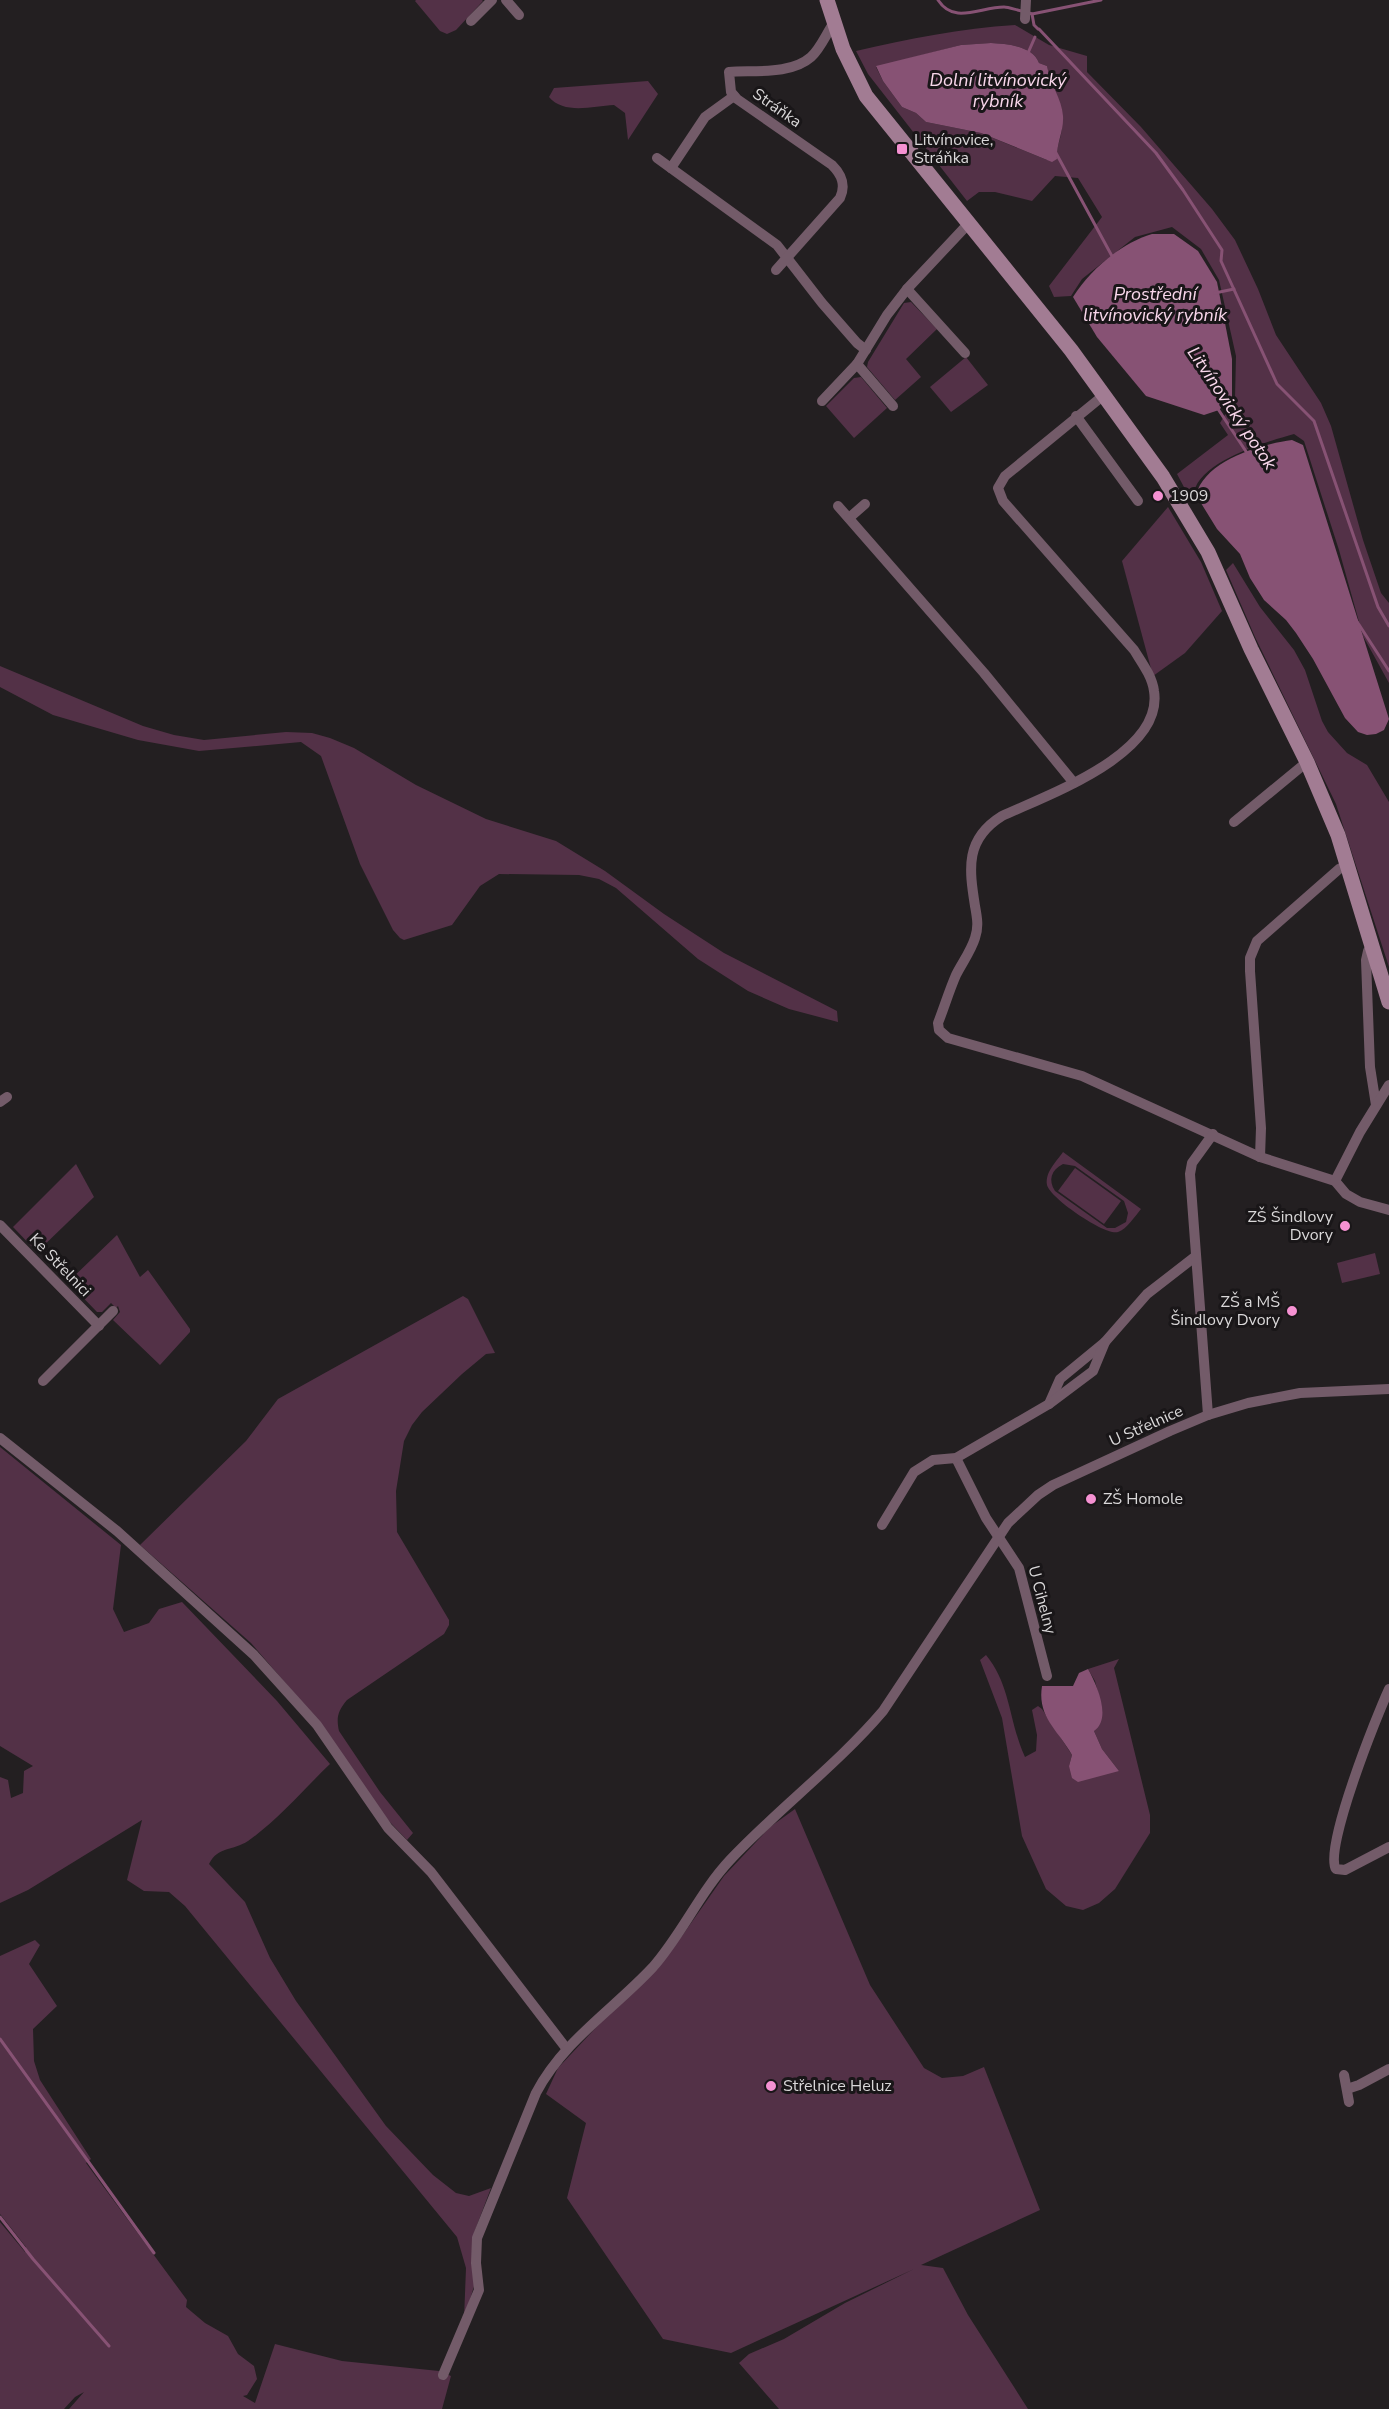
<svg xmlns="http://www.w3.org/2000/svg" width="1389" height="2409" font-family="'Nunito Sans',sans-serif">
	<rect width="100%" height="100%" fill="#231f21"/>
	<g fill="#533147" fill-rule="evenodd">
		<polygon points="416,0 482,0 483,1 456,30 447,34 440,31 415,1"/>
		<path d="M1015 25 1049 45 1087 56V72L1141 127 1212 209 1235 240 1258 289 1276 335 1321 403 1331 426 1363 540 1381 593 1389 603V683L1363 636 1339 550 1304 441 1294 434C1266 442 1201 461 1194 492L1185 489 1177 474 1228 435 1220 423 1235 398 1236 356 1219 280 1201 249 1172 227 1135 237 1082 279 1071 296 1054 297 1049 286 1102 217 1078 178 1055 176 1032 201 995 192H979L967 201 868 74 856 51C909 39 961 28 1015 25ZM991 43C1008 44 1033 46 1039 63L1047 66C1050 87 1062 104 1062 126 1062 137 1056 146 1057 159L1047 160 981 133 926 122 916 113 902 107 883 81 876 67 961 45Z"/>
		<path d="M648 81 658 94 628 140 625 113 614 105C593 106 564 115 549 97L554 88Z"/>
		<polygon points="911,302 937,329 906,359 921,377 895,400 867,367 868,362 904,303"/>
		<polygon points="966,357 988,385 951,412 930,387"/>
		<polygon points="861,377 887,408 854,438 826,406 854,378"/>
		<polygon points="1168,507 1201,562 1222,611 1185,653 1153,676 1122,561"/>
		<polygon points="1233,563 1260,607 1294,650 1305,670 1322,721 1328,732 1347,753 1367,765 1389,802 1389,967 1336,804 1255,637 1226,570"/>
		<polygon points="0,666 143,726 174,735 204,740 286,732 312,733 330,738 354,748 416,785 486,819 556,841 605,871 664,914 724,953 837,1011 838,1022 789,1009 748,991 698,959 616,888 599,879 579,875 499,874 480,886 452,925 404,940 400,938 393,930 360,864 321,756 301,742 199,751 138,740 53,715 0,687"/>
		<path d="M1063 1152 1141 1209C1135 1216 1127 1229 1118 1232 1105 1236 1050 1198 1047 1185 1045 1172 1056 1162 1063 1152ZM1063 1164 1075 1166 1124 1201 1128 1213 1126 1222 1115 1228H1107L1055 1191C1048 1180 1051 1170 1063 1164Z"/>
		<polygon points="76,1164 94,1197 37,1252 13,1227"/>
		<polygon points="1075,1168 1121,1201 1104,1224 1058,1191"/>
		<polygon points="117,1235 140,1277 148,1270 190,1329 190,1332 160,1365 113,1320 120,1312 118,1306 116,1308 111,1303 102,1312 97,1312 68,1282"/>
		<polygon points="1375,1253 1380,1274 1342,1283 1337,1263"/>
		<path d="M463 1296 468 1299 495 1353 486 1354 462 1374 422 1412 412 1425 404 1441 396 1491 397 1532 449 1620V1625L444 1634 347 1700C338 1711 336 1717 339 1731L380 1792 413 1833 407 1840 385 1817 294 1693 251 1643 140 1545 246 1441 278 1399Z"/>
		<path d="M0 1447 121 1545 113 1609 124 1632 149 1623 159 1609 182 1602 277 1701 330 1764C304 1789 278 1820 248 1841 233 1851 218 1846 209 1864L245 1902 270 1958 296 2001 386 2126 433 2175 456 2193 469 2196 491 2188 474 2233 475 2283 464 2319 466 2268 457 2237 185 1906 169 1892 144 1891 127 1880 142 1820 28 1890 0 1903V1777L8 1780 11 1798 23 1793 24 1771 33 1766 0 1746Z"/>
		<path d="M986 1655C1011 1685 1009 1723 1025 1757L1036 1751 1037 1735 1032 1710 1038 1706 1042 1709 1072 1755 1069 1766 1119 1771 1102 1749 1094 1731 1101 1704 1095 1681 1088 1669 1119 1659 1114 1668 1150 1815V1833L1115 1889 1099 1903 1083 1910 1066 1906 1046 1889 1022 1836 1002 1718 980 1660Z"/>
		<polygon points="795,1809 870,1985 924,2068 942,2078 963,2076 984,2067 1040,2210 921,2265 943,2268 968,2315 1028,2409 779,2409 739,2363 749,2354 784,2339 845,2303 914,2269 731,2353 663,2339 567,2198 586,2123 546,2094 558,2068 682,1936 724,1876 770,1827"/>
		<polygon points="35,1940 40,1945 29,1964 57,2006 33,2029 34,2061 40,2080 91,2159 86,2163 187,2300 186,2307 205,2323 228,2336 238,2354 254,2366 257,2379 247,2395 243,2396 255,2403 275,2344 342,2361 439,2371 451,2376 442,2409 69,2409 84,2392 75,2397 64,2409 0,2409 0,2222 25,2252 26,2247 0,2214 0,1956"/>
	</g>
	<g fill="#875274">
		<path d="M991 43C1008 44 1033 46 1039 63L1047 66C1050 84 1062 99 1063 116 1064 131 1056 144 1057 159L1052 162 981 133 926 122 916 113 902 107 883 81 876 66 961 45Z"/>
		<path d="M1152 234H1174L1198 251 1217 282 1232 359V396L1219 410 1204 415 1146 396 1097 337 1073 297C1090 270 1121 243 1152 234Z"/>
		<path d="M1292 440 1303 445 1389 719 1384 730 1376 734 1367 735 1358 732 1345 718 1313 659 1296 633 1286 620 1264 600 1250 578 1240 554 1217 529 1196 495C1205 460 1261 444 1292 440Z"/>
		<path d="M1088 1669C1097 1685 1112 1719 1094 1731L1102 1749 1119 1771 1078 1782 1072 1778 1069 1766 1072 1755C1058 1730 1037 1717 1042 1686H1073L1079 1673Z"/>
	</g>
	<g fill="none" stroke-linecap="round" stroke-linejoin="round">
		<g stroke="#875274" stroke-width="3">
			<path d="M938 0C954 25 980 7 1004 7 1009 7 1016 10 1022 11"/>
			<polyline points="1029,13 1032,14 1034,25 1038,29"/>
			<polyline points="1032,14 1101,0"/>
			<polyline points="1039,29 1156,153 1183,190 1222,250 1221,261 1277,384 1314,421 1378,607 1389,626"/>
			<polyline points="1028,53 1035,37"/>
			<polyline points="1056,153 1113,258"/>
			<polyline points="1215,293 1234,289"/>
			<polyline points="1218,409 1247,453"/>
			<polyline points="1356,620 1389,671"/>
			<polyline points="0,2039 154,2253"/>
			<polyline points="0,2217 33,2259 109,2346"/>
		</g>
		<g stroke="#735b69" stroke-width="10">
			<polyline points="506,0 519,15"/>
			<polyline points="1025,19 1026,0"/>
			<polyline points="471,21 492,0"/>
			<polyline points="657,158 777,245 822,303 857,343 866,350"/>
			<polyline points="671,168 705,117 734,96"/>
			<path d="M776 270 840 198C846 185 842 175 832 165L737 99 731 92 729 72C753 70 791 75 811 57 821 48 827 32 835 21"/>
			<polyline points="907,289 965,353"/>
			<polyline points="857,364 893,406"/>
			<path d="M1104 395 1005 476 998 488 1003 501 1134 650C1142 663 1152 676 1154 691 1164 754 1047 795 1002 816 965 839 969 868 975 906 977 917 979 927 975 938 971 951 962 963 956 975 949 991 944 1008 938 1023L939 1030 948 1038 1082 1076 1260 1157 1335 1181 1346 1194 1360 1202 1389 1210"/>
			<polyline points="822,401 857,364 887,315 907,289 969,223"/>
			<polyline points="1076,416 1138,501"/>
			<polyline points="838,506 984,673 1074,783"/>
			<polyline points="849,518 865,504"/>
			<polyline points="1234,822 1307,762"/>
			<polyline points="1373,945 1368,951 1366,960 1370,1067 1376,1105"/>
			<polyline points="0,1102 7,1097"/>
			<polyline points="1260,1157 1261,1128 1250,971 1250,958 1257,941 1339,869 1347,865"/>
			<polyline points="1335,1181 1360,1132 1389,1085"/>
			<polyline points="0,1225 99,1326"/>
			<polyline points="43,1381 113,1311"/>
			<polyline points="1049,1404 1060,1379 1105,1342 1147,1294 1196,1256"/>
			<polyline points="1208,1415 1190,1174 1192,1163 1213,1134"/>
			<polyline points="0,1438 117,1531 254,1655 317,1725 388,1828 431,1872 566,2048"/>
			<polyline points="956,1458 986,1518 1019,1568 1047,1676"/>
			<polyline points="882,1525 914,1472 933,1460 956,1458 1049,1404 1093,1371 1105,1342"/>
			<path d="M1389 1689C1377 1715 1323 1850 1336 1869L1345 1870 1389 1847"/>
			<polyline points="1344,2075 1349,2102"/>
			<polyline points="1347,2089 1359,2085 1389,2069"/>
			<path d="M443 2375 479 2290 476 2263 477 2238 536 2093C564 2040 613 2010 653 1967 682 1934 700 1892 730 1860 779 1808 837 1765 883 1711L1008 1523 1038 1495 1053 1485 1170 1431 1208 1415 1248 1403 1300 1393 1389 1389"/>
		</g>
		<polyline stroke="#a27c93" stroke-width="15" points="827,0 843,49 866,96 1071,350 1163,477 1208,552 1251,649 1307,762 1338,835 1389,1002"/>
	</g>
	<g fill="#f591d2" stroke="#191618" stroke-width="2">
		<rect x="896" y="143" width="12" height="12" rx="3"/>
		<circle cx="1158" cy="496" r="6"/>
		<circle cx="1345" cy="1226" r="6"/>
		<circle cx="1292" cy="1311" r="6"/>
		<circle cx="1091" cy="1499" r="6"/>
		<circle cx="771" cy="2086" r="6"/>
	</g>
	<g text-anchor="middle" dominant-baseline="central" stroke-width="6" stroke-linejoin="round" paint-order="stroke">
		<g font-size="16" fill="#dad8d9" stroke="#191618">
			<text transform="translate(777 108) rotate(35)">Stráňka</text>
			<text transform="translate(60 1265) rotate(46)">Ke Střelnici</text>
			<text transform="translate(1146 1426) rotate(-24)">U Střelnice</text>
			<text transform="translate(1042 1600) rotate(75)">U Cihelny</text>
		</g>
		<g font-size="16" fill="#dad8d9" stroke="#191618" text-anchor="start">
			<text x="914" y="140">Litvínovice,<tspan x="914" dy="18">Stráňka</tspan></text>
			<text x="1170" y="496">1909</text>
			<text x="1333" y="1217" text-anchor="end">ZŠ Šindlovy<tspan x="1333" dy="18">Dvory</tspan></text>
			<text x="1280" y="1302" text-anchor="end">ZŠ a MŠ<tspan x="1280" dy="18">Šindlovy Dvory</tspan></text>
			<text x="1103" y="1499">ZŠ Homole</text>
			<text x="783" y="2086">Střelnice Heluz</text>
		</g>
		<g font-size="18" font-style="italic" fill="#f9d7eb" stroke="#191618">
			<text x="998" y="80">Dolní litvínovický<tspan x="998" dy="21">rybník</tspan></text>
			<text x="1155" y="294">Prostřední<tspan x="1155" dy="21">litvínovický rybník</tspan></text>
			<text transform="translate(1232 408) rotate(56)">Litvínovický potok</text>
		</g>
	</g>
</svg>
